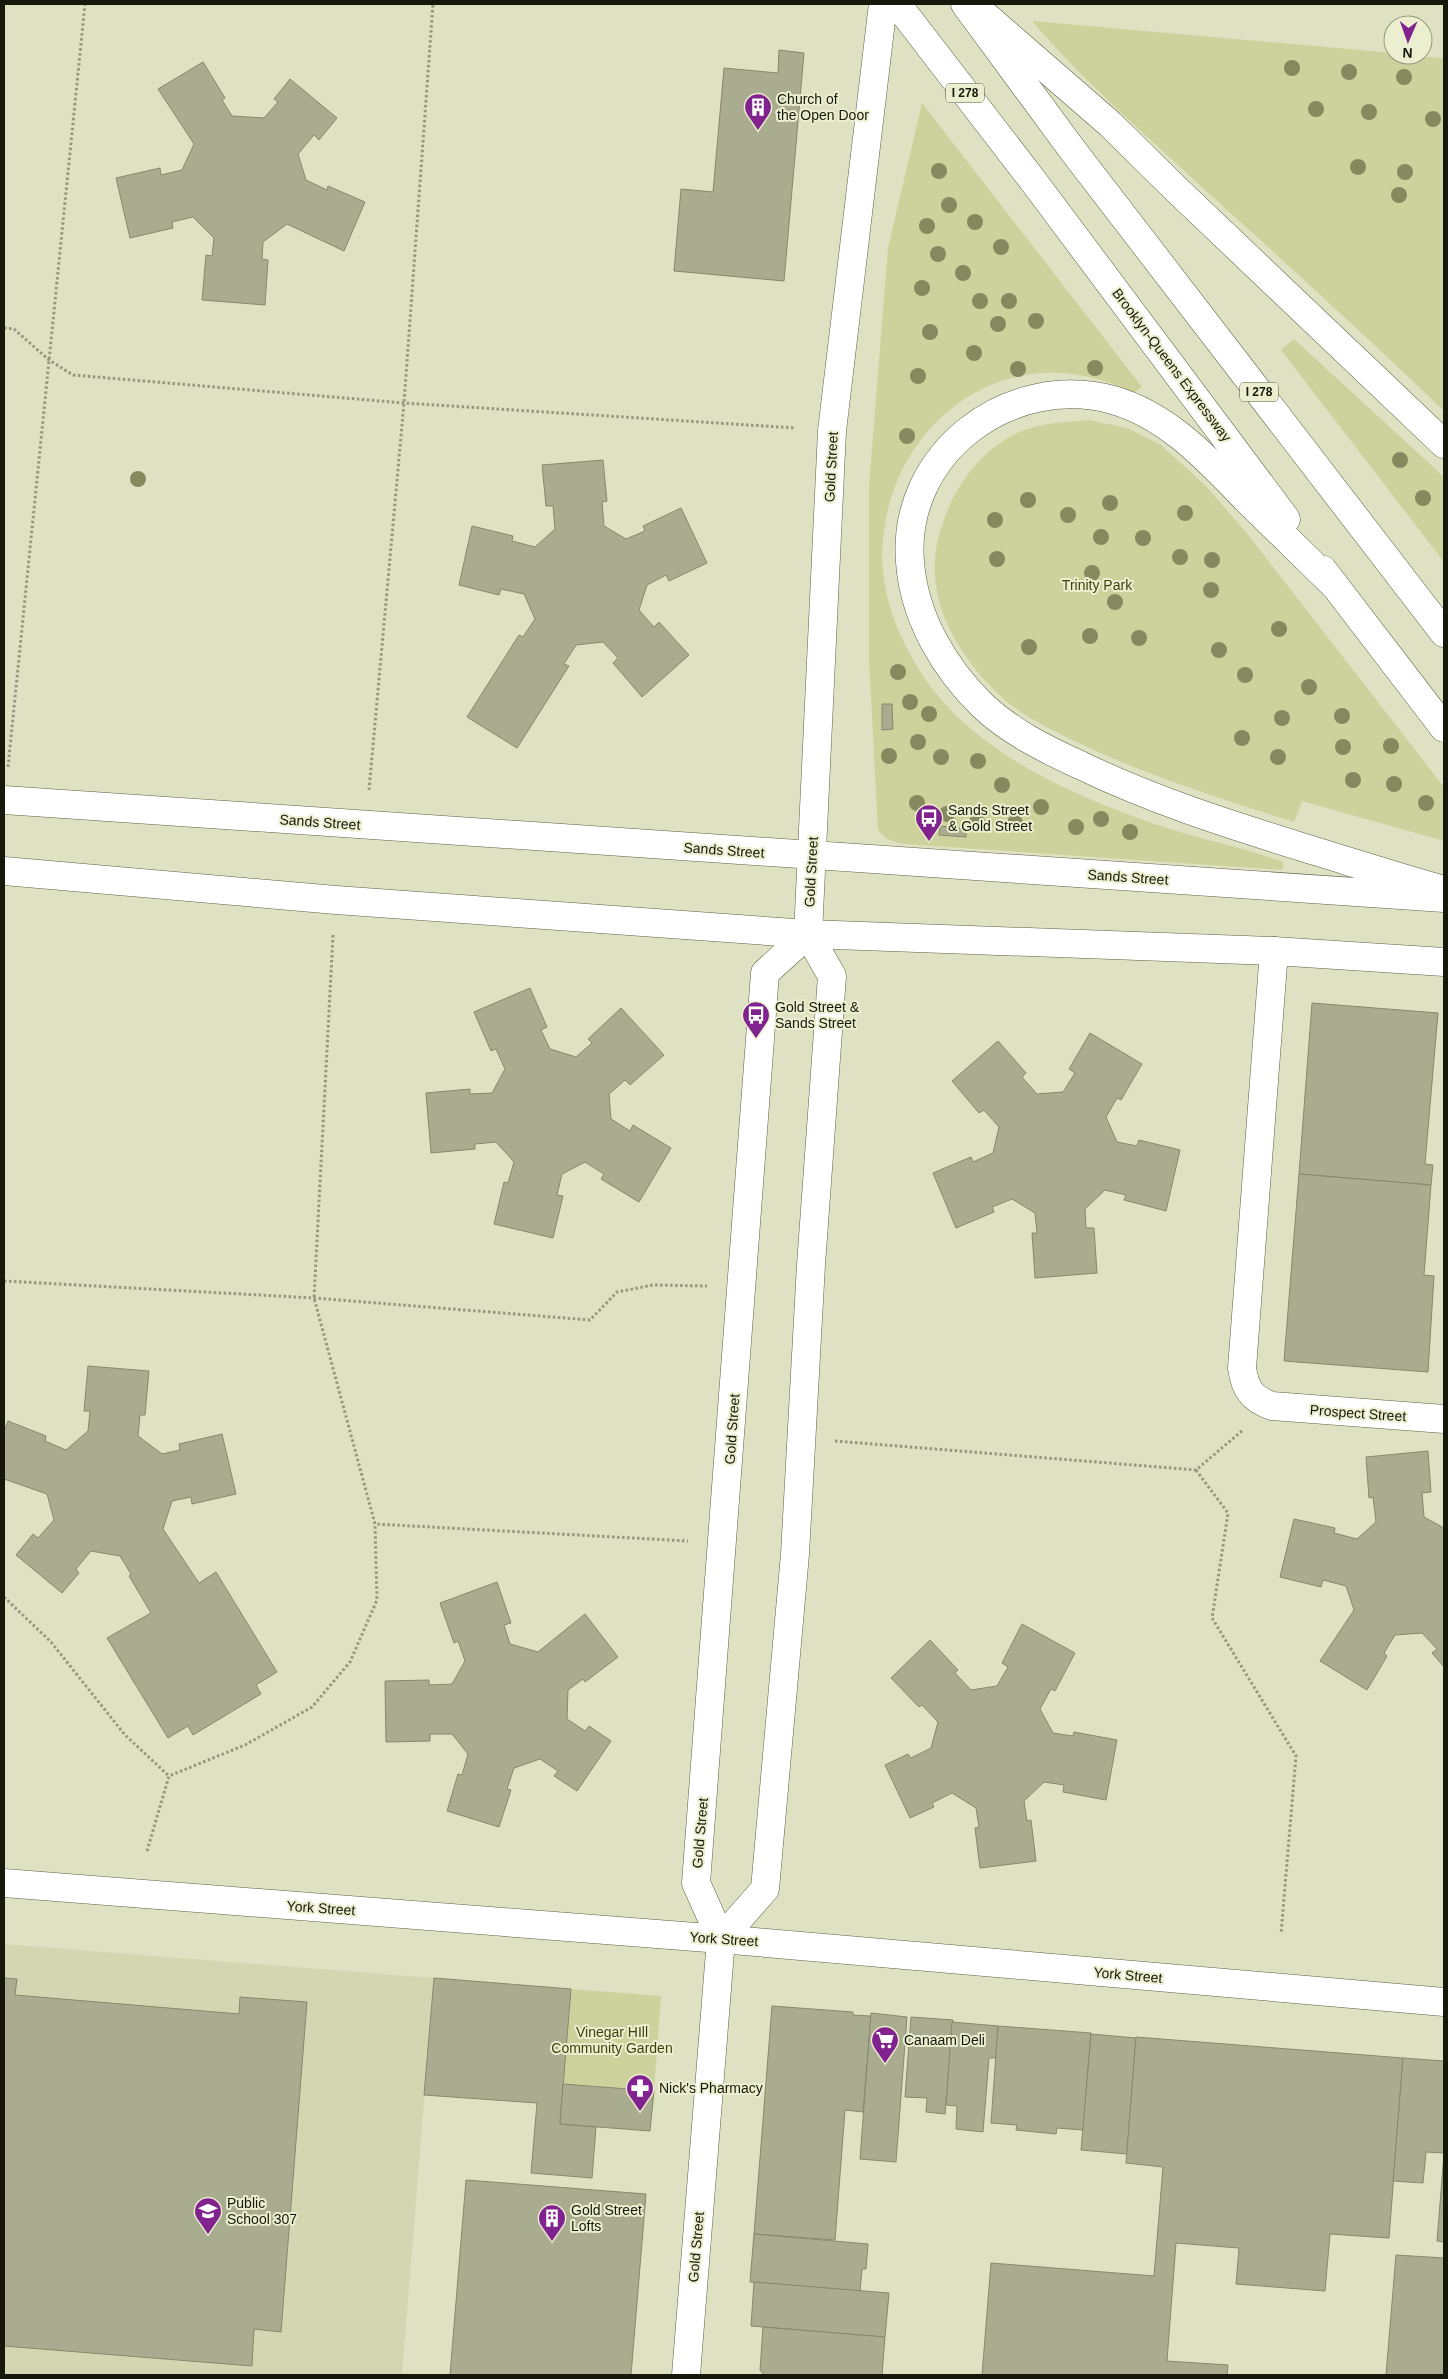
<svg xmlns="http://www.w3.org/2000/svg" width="1448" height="2379" font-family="Arial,sans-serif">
	<rect width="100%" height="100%" fill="#dee2c2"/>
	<polygon fill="#d3d7b1" points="4,1944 434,1978 402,2375 4,2375"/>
	<g fill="#cdd29c">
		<path d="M1032 21 1393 53V55L1444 58V411C1366 336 1286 263 1205 190 1146 135 1084 82 1032 21Z"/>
		<path d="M922 103 1142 387 1133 393C1016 333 895 414 883 539 876 605 914 677 962 721 1019 773 1097 805 1170 829 1207 841 1247 848 1283 862V870L903 844 887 839 878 830 869 660V486L888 248Z"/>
		<polygon points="1294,339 1444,477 1444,562 1281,350"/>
		<path d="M1089 420 1127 428 1161 445 1206 486 1246 532 1444 787V841L1302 801 1294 822C1218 798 1142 774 1070 739 1049 728 1023 716 1005 700 981 679 962 655 948 626 929 583 931 547 950 505 963 476 985 449 1015 434 1036 423 1065 422 1089 420Z"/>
		<polygon points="571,1989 661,1996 654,2091 563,2084"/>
	</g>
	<g fill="#a9ac8e" stroke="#86896c">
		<polygon points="779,50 804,53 784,281 674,271 681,189 713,192 724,68 778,73"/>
		<polygon points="203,62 225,98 222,100 232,116 264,118 278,102 274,99 290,79 337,118 319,140 314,135 298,154 306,180 327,190 328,186 365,202 344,251 287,224 263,242 262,259 268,260 265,305 202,300 206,255 212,256 214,238 193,217 172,222 173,228 130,238 116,178 160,168 161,175 182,170 194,144 158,89"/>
		<polygon points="603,460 607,501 602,502 604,526 626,539 645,531 643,526 681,508 707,563 669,581 666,575 647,585 639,610 654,627 659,622 689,655 642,697 613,663 618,658 603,642 576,645 564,664 569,666 517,748 467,717 519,635 523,637 535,619 524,594 501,589 499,595 459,585 472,526 513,536 512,541 535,547 555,529 553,506 546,506 542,465"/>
		<polygon points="882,704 892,704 893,729 882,730"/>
		<polygon points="940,826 966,829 966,837 939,835"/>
		<polygon points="530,988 547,1027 541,1030 550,1049 576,1057 592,1043 588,1039 621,1008 664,1055 630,1085 625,1080 609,1094 611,1119 630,1131 633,1125 671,1148 639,1202 601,1179 604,1174 585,1162 562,1174 557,1195 563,1196 553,1238 494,1224 504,1182 508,1183 514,1162 496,1142 475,1144 475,1149 431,1153 426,1093 470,1089 470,1094 492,1093 505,1069 496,1049 491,1051 474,1012"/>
		<polygon points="1312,1003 1438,1013 1425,1164 1433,1165 1431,1185 1299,1174"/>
		<polygon points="1090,1033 1142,1064 1121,1100 1117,1098 1106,1117 1117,1142 1137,1146 1139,1140 1180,1150 1166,1211 1124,1200 1126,1195 1105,1190 1085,1209 1086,1228 1094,1228 1097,1273 1035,1278 1032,1233 1037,1233 1035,1213 1012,1199 992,1207 994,1212 956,1228 933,1173 971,1157 973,1162 993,1153 999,1127 984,1110 979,1113 952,1081 998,1041 1026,1073 1022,1077 1037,1094 1063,1092 1075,1073 1069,1069"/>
		<polygon points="1299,1174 1431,1185 1424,1275 1434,1276 1428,1372 1284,1361"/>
		<polygon points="88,1366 149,1371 145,1415 140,1415 138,1436 162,1454 180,1450 179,1444 222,1434 236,1494 192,1504 191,1497 172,1501 163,1529 199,1583 216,1572 277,1672 256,1685 261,1694 193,1735 188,1726 168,1738 107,1638 151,1613 129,1576 131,1574 120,1556 91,1551 76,1569 79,1573 62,1593 16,1555 33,1534 38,1538 54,1520 47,1494 4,1479 4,1432 8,1421 46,1436 45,1441 66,1450 88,1431 90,1411 84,1411"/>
		<polygon points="1428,1451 1431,1492 1422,1493 1424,1517 1444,1528 1444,1667 1432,1653 1437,1649 1422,1633 1395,1635 1384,1653 1387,1656 1367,1690 1320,1661 1354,1610 1346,1586 1323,1580 1321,1587 1280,1577 1294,1519 1335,1528 1334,1533 1357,1539 1376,1522 1373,1497 1369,1498 1366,1457"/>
		<polygon points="497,1582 511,1623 504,1625 510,1644 538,1652 585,1614 618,1657 585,1682 583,1679 568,1690 567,1719 585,1731 589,1726 611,1741 577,1791 554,1776 558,1771 540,1759 514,1768 507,1789 511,1790 499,1827 447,1811 458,1774 462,1775 468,1754 452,1734 430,1734 430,1741 386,1742 385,1681 429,1680 429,1685 452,1684 465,1661 458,1641 454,1643 440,1603"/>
		<polygon points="1022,1624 1075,1653 1055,1691 1051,1689 1040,1709 1053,1733 1073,1736 1074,1732 1117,1740 1106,1800 1063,1792 1064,1785 1044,1782 1024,1801 1027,1821 1031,1820 1036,1861 980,1868 975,1828 979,1827 976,1808 952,1793 932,1803 934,1807 910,1818 885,1765 908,1754 911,1758 931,1748 938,1722 922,1705 919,1707 891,1678 930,1640 958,1670 955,1673 971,1690 997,1686 1008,1667 1002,1663"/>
		<polygon points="4,1978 17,1979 15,1995 239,2014 240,1997 307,2002 281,2332 254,2329 252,2366 4,2346"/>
		<polygon points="434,1978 571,1989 560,2124 596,2127 592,2178 531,2173 537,2103 424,2095"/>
		<polygon points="772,2006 853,2012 853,2015 871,2016 863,2112 845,2110 835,2240 754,2234"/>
		<polygon points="871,2013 907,2017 896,2162 860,2159"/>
		<polygon points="911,2017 953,2020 945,2114 926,2112 927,2098 905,2097"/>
		<polygon points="952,2022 998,2026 996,2058 989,2058 983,2132 956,2129 957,2106 946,2105"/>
		<polygon points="998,2026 1091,2033 1083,2130 1057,2128 1056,2134 1016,2130 1017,2125 991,2123"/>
		<polygon points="1091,2034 1136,2038 1127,2154 1081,2150"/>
		<polygon points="1136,2037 1403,2058 1389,2238 1330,2234 1325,2291 1236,2284 1239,2248 1176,2243 1167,2361 1228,2365 1227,2375 982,2375 991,2263 1154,2276 1163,2167 1126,2163"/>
		<polygon points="1403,2058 1444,2061 1444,2153 1426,2152 1423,2183 1393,2181"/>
		<polygon points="563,2084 654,2091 650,2131 560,2124"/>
		<polygon points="1444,2154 1444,2242 1437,2241"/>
		<polygon points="466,2180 646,2194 631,2375 450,2375"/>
		<polygon points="754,2234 868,2244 866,2269 862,2269 860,2291 750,2282"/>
		<polygon points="1396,2255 1444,2258 1444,2375 1386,2375"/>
		<polygon points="754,2282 889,2293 885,2337 751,2326"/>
		<polygon points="763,2327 885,2337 882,2375 764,2375 760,2370"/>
	</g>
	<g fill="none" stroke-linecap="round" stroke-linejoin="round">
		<g stroke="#5e6145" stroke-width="29">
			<g id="minor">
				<path d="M1274 951 1242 1368C1245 1389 1252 1399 1272 1406L1444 1419"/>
				<polyline points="721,1939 765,1889 795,1554 811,1265 832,976 808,934 832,431 883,4"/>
				<polyline points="686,2375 721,1939 696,1883 765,973 808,934"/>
			</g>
		</g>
		<g stroke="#5e6145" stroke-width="29">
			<polyline id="tertiary" points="4,1883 721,1939 1444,2002"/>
		</g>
		<g stroke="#5e6145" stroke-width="29">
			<g id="secondary">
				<polyline points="4,800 1444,898"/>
				<polyline points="4,871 336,900 808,934 1274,951 1444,962"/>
			</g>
		</g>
		<g stroke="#5e6145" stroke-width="29">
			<g id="motorway">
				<polyline points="897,4 1034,182 1286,519"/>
				<polyline points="965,4 1074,152 1444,633"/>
				<polyline points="987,17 1110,124 1177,190 1444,444"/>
				<polyline points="1323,570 1444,728"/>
				<path d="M1334 585C1305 557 1277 529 1248 501 1209 461 1169 416 1113 400 1010 372 901 453 910 562 914 617 944 668 983 706 1011 732 1045 749 1080 765 1152 800 1228 824 1305 848 1351 862 1397 877 1444 890"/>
			</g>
		</g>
		<g stroke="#95987f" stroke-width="3" stroke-dasharray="2.5 2.5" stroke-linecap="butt">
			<polyline points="4,328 14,329 49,360 73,375 404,403 796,428"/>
			<polyline points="8,767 85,4"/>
			<polyline points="369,790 404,403 433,4"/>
			<polyline points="333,935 314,1298 375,1524 688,1541"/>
			<polyline points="4,1281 314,1298 590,1320 617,1292 653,1285 707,1286"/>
			<polyline points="835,1441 1196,1470 1243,1430"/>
			<polyline points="1196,1470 1228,1513 1212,1618 1296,1756 1281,1934"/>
			<polyline points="4,1597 51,1642 125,1735 169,1776"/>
			<polyline points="147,1851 169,1776 245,1745 312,1707 350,1662 377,1600 375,1524"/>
		</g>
		<use href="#minor" stroke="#fff" stroke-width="28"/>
		<use href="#tertiary" stroke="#fff" stroke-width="28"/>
		<use href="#secondary" stroke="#fff" stroke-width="28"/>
		<use href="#motorway" stroke="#fff" stroke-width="28"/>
	</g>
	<g fill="#86895e">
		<circle cx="1292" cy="68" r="8"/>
		<circle cx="1349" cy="72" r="8"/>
		<circle cx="1404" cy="77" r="8"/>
		<circle cx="1316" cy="109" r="8"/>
		<circle cx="1369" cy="112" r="8"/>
		<circle cx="1433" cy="119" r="8"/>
		<circle cx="1358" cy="167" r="8"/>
		<circle cx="939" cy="171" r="8"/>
		<circle cx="1405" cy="172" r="8"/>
		<circle cx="1399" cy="195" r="8"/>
		<circle cx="949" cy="205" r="8"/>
		<circle cx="975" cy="222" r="8"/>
		<circle cx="927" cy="226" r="8"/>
		<circle cx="1001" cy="247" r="8"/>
		<circle cx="938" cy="254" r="8"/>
		<circle cx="963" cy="273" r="8"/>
		<circle cx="922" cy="288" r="8"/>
		<circle cx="980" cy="301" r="8"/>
		<circle cx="1009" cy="301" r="8"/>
		<circle cx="1036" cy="321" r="8"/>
		<circle cx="998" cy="324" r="8"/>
		<circle cx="930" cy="332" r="8"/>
		<circle cx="974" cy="353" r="8"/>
		<circle cx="1095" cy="368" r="8"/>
		<circle cx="1018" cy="369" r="8"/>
		<circle cx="918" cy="376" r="8"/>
		<circle cx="907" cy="436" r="8"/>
		<circle cx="1400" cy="460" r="8"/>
		<circle cx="138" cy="479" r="8"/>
		<circle cx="1423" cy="498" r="8"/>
		<circle cx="1028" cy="500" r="8"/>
		<circle cx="1110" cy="503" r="8"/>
		<circle cx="1185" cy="513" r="8"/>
		<circle cx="1068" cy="515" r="8"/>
		<circle cx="995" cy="520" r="8"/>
		<circle cx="1101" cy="537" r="8"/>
		<circle cx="1143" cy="538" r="8"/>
		<circle cx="1180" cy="557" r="8"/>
		<circle cx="997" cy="559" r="8"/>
		<circle cx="1212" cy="560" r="8"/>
		<circle cx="1092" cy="573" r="8"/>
		<circle cx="1211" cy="590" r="8"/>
		<circle cx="1115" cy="602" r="8"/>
		<circle cx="1279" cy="629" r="8"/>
		<circle cx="1090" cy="636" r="8"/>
		<circle cx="1139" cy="638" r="8"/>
		<circle cx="1029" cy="647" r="8"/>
		<circle cx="1219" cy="650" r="8"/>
		<circle cx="898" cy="672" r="8"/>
		<circle cx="1245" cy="675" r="8"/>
		<circle cx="1309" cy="687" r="8"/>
		<circle cx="910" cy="702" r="8"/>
		<circle cx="929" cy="714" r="8"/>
		<circle cx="1342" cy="716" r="8"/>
		<circle cx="1282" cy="718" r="8"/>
		<circle cx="1242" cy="738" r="8"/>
		<circle cx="918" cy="742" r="8"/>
		<circle cx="1391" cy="746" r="8"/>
		<circle cx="1343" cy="747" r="8"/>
		<circle cx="889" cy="756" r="8"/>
		<circle cx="941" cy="757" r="8"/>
		<circle cx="1278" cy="757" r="8"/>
		<circle cx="978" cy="761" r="8"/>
		<circle cx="1353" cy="780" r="8"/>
		<circle cx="1394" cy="784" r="8"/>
		<circle cx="1002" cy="785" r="8"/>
		<circle cx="917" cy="803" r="8"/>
		<circle cx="1426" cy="803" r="8"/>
		<circle cx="1041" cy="807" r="8"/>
		<circle cx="947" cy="814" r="8"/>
		<circle cx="1101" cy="819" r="8"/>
		<circle cx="977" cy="822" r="8"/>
		<circle cx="1015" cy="823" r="8"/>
		<circle cx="1076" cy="827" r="8"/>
		<circle cx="1130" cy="832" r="8"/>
	</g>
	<defs>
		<g id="building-pin" transform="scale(1.4375)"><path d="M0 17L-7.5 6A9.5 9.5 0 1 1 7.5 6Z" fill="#81238e" stroke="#ebefcf"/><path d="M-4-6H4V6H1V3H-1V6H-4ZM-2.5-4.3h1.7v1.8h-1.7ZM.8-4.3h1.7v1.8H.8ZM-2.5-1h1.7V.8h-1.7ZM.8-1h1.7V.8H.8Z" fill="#fff"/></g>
		<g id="bus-pin" transform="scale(1.4375)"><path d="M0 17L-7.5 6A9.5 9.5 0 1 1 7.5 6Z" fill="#81238e" stroke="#ebefcf"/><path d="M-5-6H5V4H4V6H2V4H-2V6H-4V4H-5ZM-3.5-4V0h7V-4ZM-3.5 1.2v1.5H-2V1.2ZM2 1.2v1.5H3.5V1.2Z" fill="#fff"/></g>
		<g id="supermarket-pin" transform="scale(1.4375)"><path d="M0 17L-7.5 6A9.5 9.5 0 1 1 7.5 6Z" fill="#81238e" stroke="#ebefcf"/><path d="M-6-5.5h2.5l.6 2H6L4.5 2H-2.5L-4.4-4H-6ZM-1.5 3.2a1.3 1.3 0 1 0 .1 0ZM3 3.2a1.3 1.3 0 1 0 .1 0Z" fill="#fff"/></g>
		<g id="pharmacy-pin" transform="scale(1.4375)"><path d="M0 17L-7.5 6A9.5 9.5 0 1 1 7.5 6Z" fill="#81238e" stroke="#ebefcf"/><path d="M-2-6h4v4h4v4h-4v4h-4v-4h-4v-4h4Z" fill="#fff"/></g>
		<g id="school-pin" transform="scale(1.4375)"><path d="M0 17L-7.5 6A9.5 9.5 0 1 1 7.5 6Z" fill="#81238e" stroke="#ebefcf"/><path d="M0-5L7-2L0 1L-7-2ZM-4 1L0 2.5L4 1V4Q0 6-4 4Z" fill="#fff"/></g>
	</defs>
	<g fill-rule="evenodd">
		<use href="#building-pin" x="758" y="107"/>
		<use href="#bus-pin" x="929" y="818"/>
		<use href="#bus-pin" x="756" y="1015"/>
		<use href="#supermarket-pin" x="885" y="2040"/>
		<use href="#pharmacy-pin" x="640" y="2088"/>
		<use href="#school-pin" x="208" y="2211"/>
		<use href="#building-pin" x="552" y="2218"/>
	</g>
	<g text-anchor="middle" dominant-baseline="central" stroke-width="4" stroke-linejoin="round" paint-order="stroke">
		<g fill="#ebefcf" stroke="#575846" stroke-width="1">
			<rect x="946" y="83.5" width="38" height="19" rx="4"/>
			<rect x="1240" y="382.5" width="38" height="19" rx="4"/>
		</g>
		<g font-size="12" font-weight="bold" fill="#17180c">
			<text x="965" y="93">I 278</text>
			<text x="1259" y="392">I 278</text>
		</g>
		<g font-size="14" fill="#17180c" stroke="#ebefcf" text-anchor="start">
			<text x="777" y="99">Church of<tspan x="777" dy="16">the Open Door</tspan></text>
			<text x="948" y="810">Sands Street<tspan x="948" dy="16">&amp; Gold Street</tspan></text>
			<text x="775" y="1007">Gold Street &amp;<tspan x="775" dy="16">Sands Street</tspan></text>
			<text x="904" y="2040">Canaam Deli</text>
			<text x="659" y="2088">Nick's Pharmacy</text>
			<text x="227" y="2203">Public<tspan x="227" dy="16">School 307</tspan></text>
			<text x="571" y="2210">Gold Street<tspan x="571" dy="16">Lofts</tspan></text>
		</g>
		<g font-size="14" fill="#17180c" stroke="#ebefcf">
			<text transform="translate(1172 365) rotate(53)">Brooklyn-Queens Expressway</text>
			<text transform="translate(831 467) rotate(-87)">Gold Street</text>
			<text transform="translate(320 822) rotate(4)">Sands Street</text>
			<text transform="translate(724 850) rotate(4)">Sands Street</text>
			<text transform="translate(811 872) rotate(-87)">Gold Street</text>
			<text transform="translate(1128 877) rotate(4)">Sands Street</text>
			<text transform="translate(1358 1413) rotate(4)">Prospect Street</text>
			<text transform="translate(732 1429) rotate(-86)">Gold Street</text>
			<text transform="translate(700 1833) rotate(-85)">Gold Street</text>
			<text transform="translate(321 1908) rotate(4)">York Street</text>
			<text transform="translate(724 1939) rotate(4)">York Street</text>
			<text transform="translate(1128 1975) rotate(5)">York Street</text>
			<text transform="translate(696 2247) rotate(-85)">Gold Street</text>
		</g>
		<g font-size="14" fill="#3e410c" stroke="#ebefcf">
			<text x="1097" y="585">Trinity Park</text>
			<text x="612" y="2032">Vinegar HIll<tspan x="612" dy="16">Community Garden</tspan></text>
		</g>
	</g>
	<rect width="1448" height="2379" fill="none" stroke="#17180c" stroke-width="10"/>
	<g transform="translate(1408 40) rotate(182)"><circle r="24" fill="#ebefcf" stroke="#969981"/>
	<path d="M0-4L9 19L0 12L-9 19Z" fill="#81238e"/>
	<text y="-8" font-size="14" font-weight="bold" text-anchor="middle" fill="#17180c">N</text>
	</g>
</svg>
